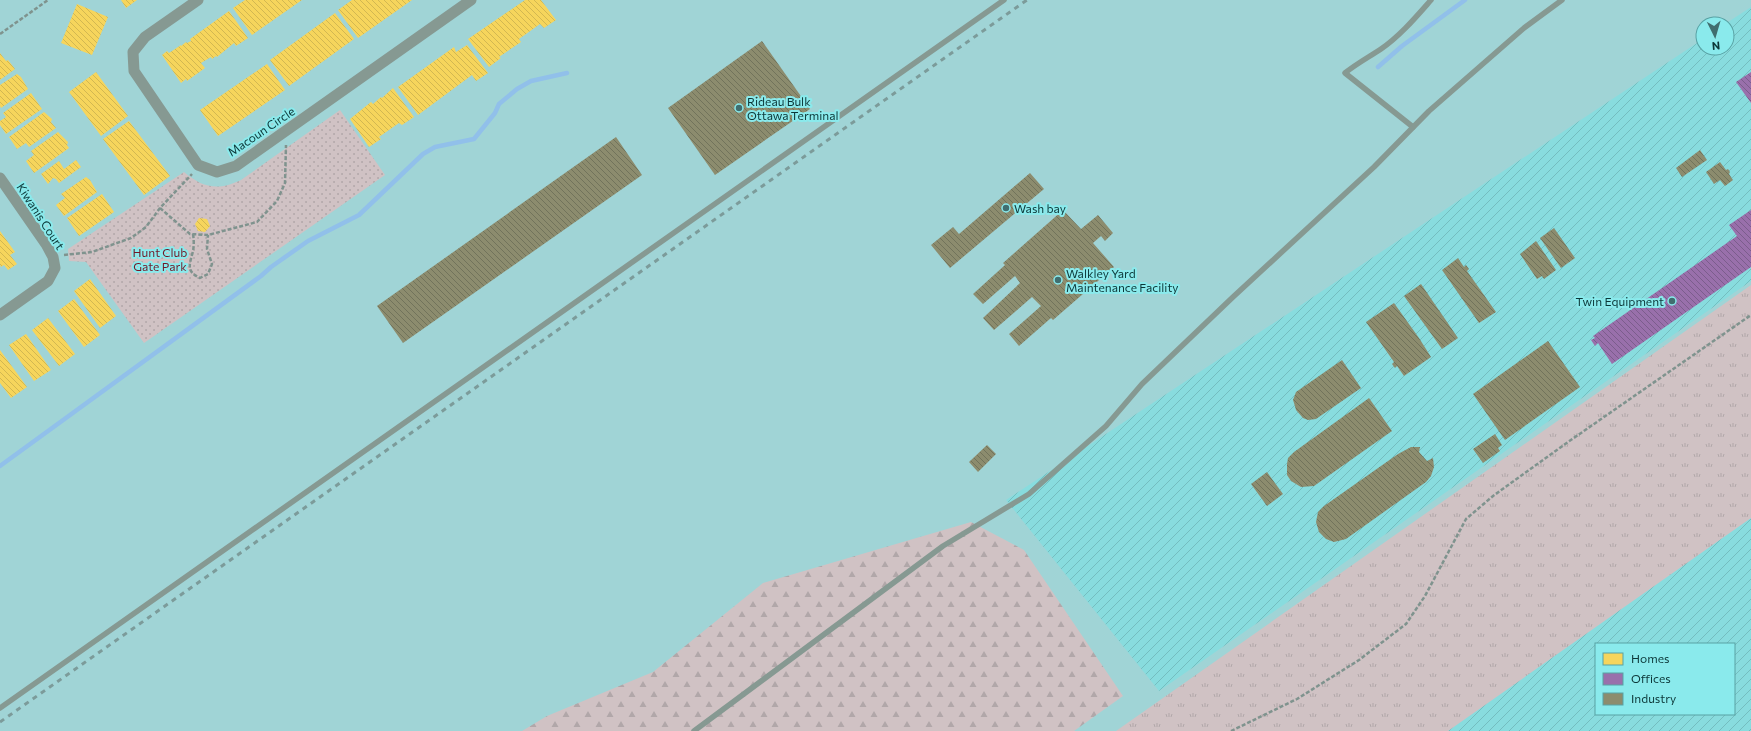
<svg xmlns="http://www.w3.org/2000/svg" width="1751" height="731" font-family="Commissioner,sans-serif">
	<defs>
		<pattern id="industrial-furrows" width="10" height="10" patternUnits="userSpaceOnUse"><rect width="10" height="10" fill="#88dcde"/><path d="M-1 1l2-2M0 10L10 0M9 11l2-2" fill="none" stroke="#74bdbf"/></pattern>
		<pattern id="grass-tufts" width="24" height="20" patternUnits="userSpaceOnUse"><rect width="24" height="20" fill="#d0c2c4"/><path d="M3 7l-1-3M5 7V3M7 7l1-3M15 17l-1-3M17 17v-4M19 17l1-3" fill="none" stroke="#b1a7a9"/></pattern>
		<pattern id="forest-firs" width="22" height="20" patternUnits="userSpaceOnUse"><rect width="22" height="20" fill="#d0c2c4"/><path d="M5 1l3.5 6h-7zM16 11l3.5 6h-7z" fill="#b1a7a9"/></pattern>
		<pattern id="park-dots" width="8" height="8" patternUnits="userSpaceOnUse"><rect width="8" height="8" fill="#d0c2c4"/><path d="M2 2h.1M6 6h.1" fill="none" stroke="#b1a7a9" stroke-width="1.8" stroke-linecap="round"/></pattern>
		<pattern id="homes-back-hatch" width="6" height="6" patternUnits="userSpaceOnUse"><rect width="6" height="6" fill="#f6d55c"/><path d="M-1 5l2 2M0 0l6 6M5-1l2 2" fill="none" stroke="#d2b751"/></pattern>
		<pattern id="offices-back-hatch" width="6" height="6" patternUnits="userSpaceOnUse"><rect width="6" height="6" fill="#9970ab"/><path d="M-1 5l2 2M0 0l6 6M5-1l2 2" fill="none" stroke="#7b5d8c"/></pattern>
		<pattern id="industry-back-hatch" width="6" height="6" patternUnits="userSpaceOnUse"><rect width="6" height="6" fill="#8c8c6e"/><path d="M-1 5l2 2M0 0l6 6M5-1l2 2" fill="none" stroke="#71735b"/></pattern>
	</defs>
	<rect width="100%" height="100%" fill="#a0d4d6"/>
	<g fill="url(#industrial-furrows)" fill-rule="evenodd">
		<polygon points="1751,7 1751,281 1159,691 1006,500 1703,39 1703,48 1727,48 1727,24 1725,24"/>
		<path d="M1751 507V731H1434ZM1596 644H1734V714H1596Z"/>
	</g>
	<polygon fill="url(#grass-tufts)" points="1751,285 1751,518 1448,731 1116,731"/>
	<polygon fill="url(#forest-firs)" points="971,522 1024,550 1123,696 1074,731 522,731 547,716 653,672 763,583"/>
	<path fill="url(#park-dots)" d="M340 110 385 175 144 343 86 262 69 261 68 249 184 172C203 188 218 191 241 180Z"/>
	<g fill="url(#homes-back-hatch)">
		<polygon points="121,0 137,0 126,8"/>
		<polygon points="245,0 302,0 252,35 233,8"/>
		<polygon points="352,0 412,0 358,38 338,10"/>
		<polygon points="525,0 541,0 556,20 544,28 540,24 519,39 521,42 499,57 501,58 489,67 468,39"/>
		<polygon points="77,4 108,17 92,55 61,43"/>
		<polygon points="229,11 248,38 236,46 234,43 217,57 216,56 212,59 211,57 201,63 205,68 187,81 186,79 181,83 162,55 167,51 169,53 181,45 181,46 186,42 187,43 191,41 190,39"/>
		<polygon points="335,13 354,39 289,86 270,60"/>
		<polygon points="467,45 488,73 476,81 472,75 418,115 398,87 454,47 456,52"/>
		<polygon points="0,53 6,61 8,60 15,69 0,80"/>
		<polygon points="267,64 285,90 218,136 200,110"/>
		<polygon points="96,72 128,116 101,136 69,92"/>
		<polygon points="17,74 21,77 28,89 1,108 0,106 0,85"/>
		<polygon points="393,88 414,117 402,125 399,123 379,137 381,139 369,147 350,119 371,102 373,104 381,97 382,98"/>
		<polygon points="31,93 42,109 6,134 0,125 0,121 6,117 3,113"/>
		<polygon points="44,112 52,119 51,122 56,128 29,147 26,143 17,149 9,137"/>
		<polygon points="129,121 170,176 144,195 103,139"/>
		<polygon points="58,132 68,142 67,145 69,148 34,173 26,161 34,155 31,151"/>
		<polygon points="76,160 81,167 59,183 56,179 53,178 48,184 41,174 59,161 64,169"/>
		<polygon points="86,177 90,180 97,192 64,216 56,205 65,198 61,194"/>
		<polygon points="102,194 114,212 79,236 67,218"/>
		<polygon points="199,218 207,219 210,226 205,232 198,231 195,224"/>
		<polygon points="0,231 15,252 10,255 17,264 8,270 4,265 1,267 0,265"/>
		<polygon points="90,279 116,316 100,328 74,291"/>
		<polygon points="74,299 100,335 84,347 58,311"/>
		<polygon points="48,318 75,354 59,366 32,330"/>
		<polygon points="26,334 51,370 34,381 9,345"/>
		<polygon points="0,350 27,387 11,398 0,383"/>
	</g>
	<g fill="url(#offices-back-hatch)">
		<polygon points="1751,72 1751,103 1736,82"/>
		<polygon points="1751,210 1751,267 1612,364 1598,343 1595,346 1591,340 1595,338 1593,336 1737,236 1729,225"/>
	</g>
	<g fill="url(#industry-back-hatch)">
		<polygon points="762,41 810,109 715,175 668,108"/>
		<polygon points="616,137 642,175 403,343 377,306"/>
		<polygon points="1700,150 1707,160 1682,177 1676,168"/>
		<polygon points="1720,162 1726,170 1728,169 1730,172 1729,174 1733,180 1725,186 1720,180 1714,184 1706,172"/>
		<polygon points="1030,173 1044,189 950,268 931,245 953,227 959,234"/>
		<polygon points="1063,210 1081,229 1098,215 1113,233 1105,241 1101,236 1093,243 1114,267 1053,320 1051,318 1019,346 1009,334 1041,306 1032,297 994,330 983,318 1020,283 1015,276 983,304 973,294 1005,265 1003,263"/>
		<polygon points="1554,228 1575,258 1561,268 1540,238"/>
		<polygon points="1536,241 1556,270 1544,279 1542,276 1537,279 1520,254"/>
		<polygon points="1458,258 1464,267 1466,265 1469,269 1467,271 1496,312 1479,323 1442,270"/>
		<polygon points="1421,284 1458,338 1442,349 1404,296"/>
		<polygon points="1394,303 1419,338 1431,357 1404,376 1397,366 1395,368 1392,364 1394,362 1366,322"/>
		<polygon points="1548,341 1580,387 1505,440 1473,394"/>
		<polygon points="1342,360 1361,388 1316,419 1308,420 1303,418 1296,410 1294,403 1293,400 1296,392"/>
		<polygon points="1369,398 1392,431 1314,486 1301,487 1291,481 1287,475 1287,464 1288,458 1294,452"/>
		<polygon points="1495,434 1502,445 1498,448 1500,451 1483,463 1473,449"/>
		<polygon points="987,445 996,454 978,472 969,462"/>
		<polygon points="1411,447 1420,447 1419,452 1427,461 1433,458 1434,467 1431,476 1426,482 1346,539 1334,542 1326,539 1319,532 1316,522 1318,512 1324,506 1398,454"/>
		<polygon points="1267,472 1283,494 1267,506 1251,484"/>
	</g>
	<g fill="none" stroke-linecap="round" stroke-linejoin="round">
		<g stroke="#91c0ea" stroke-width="4.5">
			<polyline points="1378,67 1402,46 1465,0"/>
			<polyline points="0,466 261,276 271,267 308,241 359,215 423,154 435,147 474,139 495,113 499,104 517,89 531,81 567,73"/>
		</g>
		<g stroke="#7f938e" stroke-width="2.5" stroke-dasharray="4 2" stroke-linecap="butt">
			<polyline points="0,34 48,0"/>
			<polyline points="160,208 190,234 208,235 257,222 277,201 285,183 286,145"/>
			<path d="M193 234C194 240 194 246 193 251 190 264 185 271 200 278L208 274 212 264 207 249 208 235"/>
			<polyline points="64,255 92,252 131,238 146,227 160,208 192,174"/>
			<polyline points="1231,731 1297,699 1359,660 1406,624 1425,596 1466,519 1493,496 1568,442 1751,315"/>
		</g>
		<g stroke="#869992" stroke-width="5.5">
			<path d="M1413 127 1345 73C1356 64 1369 57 1381 49 1400 36 1416 17 1431 0"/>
			<polyline points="0,708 1004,0"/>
			<polyline points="694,731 943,546 1029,494 1106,426 1142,384 1233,297 1374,167 1429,111 1524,28 1562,0"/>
		</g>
		<g stroke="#869992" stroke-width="11">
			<polyline points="198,0 145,37 133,52 134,71 198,165 217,172 236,166 471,0"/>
			<polyline points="0,178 46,244 53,257 55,268 48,281 0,315"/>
		</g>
		<polyline stroke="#7c9b9a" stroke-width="3" stroke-dasharray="5 5" stroke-linecap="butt" points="0,722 1027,0"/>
	</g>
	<g fill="#406e6f" stroke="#8aeaec" stroke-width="1.5">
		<circle cx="739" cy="108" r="4"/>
		<circle cx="1006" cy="208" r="4"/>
		<circle cx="1058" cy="280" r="4"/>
		<circle cx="1672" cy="301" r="4"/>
	</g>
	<g text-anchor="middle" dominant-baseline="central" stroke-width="4" stroke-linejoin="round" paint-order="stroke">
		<g font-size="12" fill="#0c3738" stroke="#8aeaec" text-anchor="start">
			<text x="747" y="101">Rideau Bulk<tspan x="747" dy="14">Ottawa Terminal</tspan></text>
			<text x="1014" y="208">Wash bay</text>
			<text x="1066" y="273">Walkley Yard<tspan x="1066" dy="14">Maintenance Facility</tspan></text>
			<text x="1664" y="301" text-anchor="end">Twin Equipment</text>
		</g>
		<g font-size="12" fill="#0c3738" stroke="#8aeaec">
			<text transform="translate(261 131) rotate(-34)">Macoun Circle</text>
			<text transform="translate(41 216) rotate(57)">Kiwanis Court</text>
		</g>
		<g font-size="12" fill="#721827" stroke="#8aeaec">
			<text x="160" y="252">Hunt Club<tspan x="160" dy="14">Gate Park</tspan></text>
		</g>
	</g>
	<rect x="1595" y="643" width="140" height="72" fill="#8aeaec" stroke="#58a2a4"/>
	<rect x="1603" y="653" width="20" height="12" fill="#f6d55c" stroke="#58a2a4"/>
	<text x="1631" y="663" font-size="12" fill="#0c3738">Homes</text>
	<rect x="1603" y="673" width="20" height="12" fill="#9970ab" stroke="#58a2a4"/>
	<text x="1631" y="683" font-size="12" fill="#0c3738">Offices</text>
	<rect x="1603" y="693" width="20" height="12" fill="#8c8c6e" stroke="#58a2a4"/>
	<text x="1631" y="703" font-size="12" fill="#0c3738">Industry</text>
	<g transform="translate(1715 36) rotate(175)"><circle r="19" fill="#8aeaec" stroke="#58a2a4"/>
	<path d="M0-3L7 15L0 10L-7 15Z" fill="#406e6f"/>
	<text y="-6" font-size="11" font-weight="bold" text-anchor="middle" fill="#0c3738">N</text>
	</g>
</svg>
